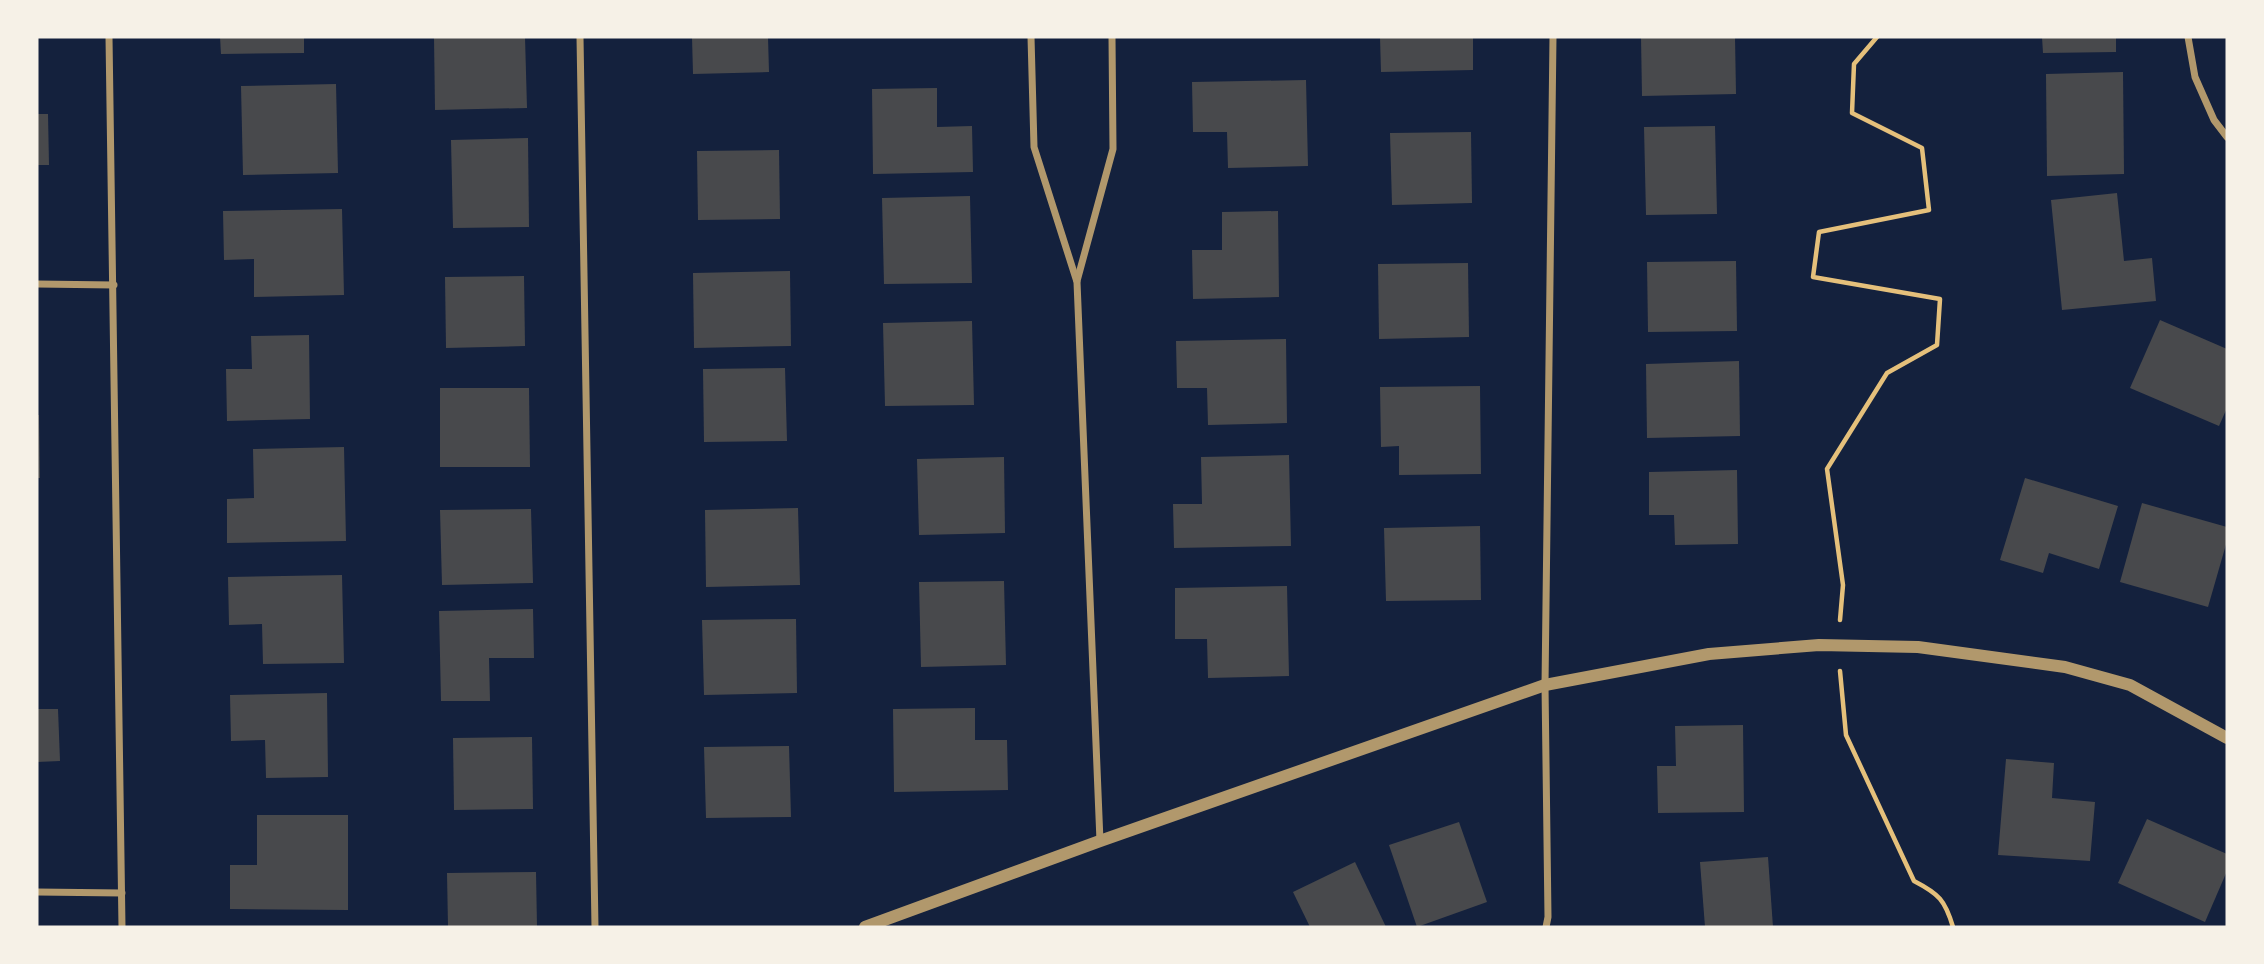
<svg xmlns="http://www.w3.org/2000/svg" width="2264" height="964" font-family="Arial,sans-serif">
	<rect width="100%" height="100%" fill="#14213d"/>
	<g fill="#48494c">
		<polygon points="220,37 304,37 304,53 221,54"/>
		<polygon points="434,37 525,37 527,108 435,110"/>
		<polygon points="692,37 768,37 769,72 693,74"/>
		<polygon points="1380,37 1473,37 1473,70 1381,72"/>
		<polygon points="1641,37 1735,37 1736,94 1642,96"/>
		<polygon points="2042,37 2116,37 2116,52 2043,53"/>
		<polygon points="2123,72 2124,174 2047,176 2046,74"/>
		<polygon points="1306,80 1308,166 1228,168 1227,132 1193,132 1192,82"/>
		<polygon points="336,84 338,173 243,175 241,86"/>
		<polygon points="937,88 937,127 972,126 973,172 873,174 872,89"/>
		<polygon points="37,114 48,114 49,165 37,165"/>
		<polygon points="1715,126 1717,214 1646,215 1644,127"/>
		<polygon points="1471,132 1472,203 1392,205 1390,133"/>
		<polygon points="528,138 529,227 453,228 451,140"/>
		<polygon points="779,150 780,219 698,220 697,151"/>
		<polygon points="2117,193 2124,261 2152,258 2156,301 2062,310 2051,200"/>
		<polygon points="970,196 972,283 884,284 882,198"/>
		<polygon points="342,209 344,295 254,297 254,259 224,260 223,211"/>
		<polygon points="1278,211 1279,297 1193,299 1192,250 1222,250 1222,212"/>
		<polygon points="1736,261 1737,331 1648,332 1647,262"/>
		<polygon points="1468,263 1469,337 1379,339 1378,264"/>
		<polygon points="790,271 791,346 694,348 693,273"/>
		<polygon points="524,276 525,346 446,348 445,277"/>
		<polygon points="2160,320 2227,349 2227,408 2219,426 2130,388"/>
		<polygon points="972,321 974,405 885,406 883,323"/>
		<polygon points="309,335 310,419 227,421 226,369 252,369 251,336"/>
		<polygon points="1286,339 1287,423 1208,425 1207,388 1177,388 1176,341"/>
		<polygon points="1739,361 1740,436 1647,438 1646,364"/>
		<polygon points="785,368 787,441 704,442 703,369"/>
		<polygon points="1480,386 1481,474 1399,475 1399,446 1381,447 1380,387"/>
		<polygon points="440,388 529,388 530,467 440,467"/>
		<polygon points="37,415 39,415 40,478 37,478"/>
		<polygon points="344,447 346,541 227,543 227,499 254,498 253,449"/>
		<polygon points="1289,455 1291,546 1174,548 1173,504 1202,504 1201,457"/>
		<polygon points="1004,457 1005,533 919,535 917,459"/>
		<polygon points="1737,470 1738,544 1675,545 1674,515 1649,515 1649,472"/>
		<polygon points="2025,478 2118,506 2099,569 2049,553 2043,573 2000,560"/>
		<polygon points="2142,503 2227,527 2227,541 2208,607 2120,582"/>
		<polygon points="798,508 800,585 706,587 705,510"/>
		<polygon points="531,509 533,583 442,585 440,510"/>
		<polygon points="1480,526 1481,600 1386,601 1384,528"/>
		<polygon points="342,575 344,663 263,664 262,624 229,625 228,577"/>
		<polygon points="1004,581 1006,665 921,667 919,582"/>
		<polygon points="1287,586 1289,676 1208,678 1207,639 1175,639 1175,588"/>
		<polygon points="533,609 534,658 489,658 490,701 441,701 439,611"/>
		<polygon points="796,619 797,693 704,695 702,620"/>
		<polygon points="327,693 328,777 266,778 265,740 231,741 230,695"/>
		<polygon points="975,708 975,740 1007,740 1008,790 894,792 893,709"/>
		<polygon points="37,709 58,709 60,761 37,762"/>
		<polygon points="1743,725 1744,812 1658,813 1657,766 1676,766 1675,726"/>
		<polygon points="532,737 533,809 454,810 453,738"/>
		<polygon points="789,746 791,817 706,818 704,747"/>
		<polygon points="2006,759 2054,763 2052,798 2095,802 2090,861 1998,855"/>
		<polygon points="257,815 348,815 348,910 230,909 230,865 257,865"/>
		<polygon points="2147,819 2227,854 2227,871 2205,922 2118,883"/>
		<polygon points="1459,822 1487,902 1417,927 1389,845"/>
		<polygon points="1768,857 1773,927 1705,927 1700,862"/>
		<polygon points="1355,862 1386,927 1310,927 1293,892"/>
		<polygon points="536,872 537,927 448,927 447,873"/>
	</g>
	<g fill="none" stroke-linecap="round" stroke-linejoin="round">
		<g stroke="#e5c07b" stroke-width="4.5">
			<polyline points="1840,620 1843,585 1827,469 1887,373 1937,345 1940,299 1813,277 1819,232 1929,210 1922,148 1852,113 1854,64 1877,37"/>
			<path d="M1840 671 1846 735 1914 881C1939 894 1945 900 1953 927"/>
		</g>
		<g stroke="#b1986c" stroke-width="7">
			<polyline points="109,37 122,927"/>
			<polyline points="580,37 595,927"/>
			<polyline points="1031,37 1034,147 1077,282 1100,841"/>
			<polyline points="2188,37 2195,77 2214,120 2227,137"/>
			<polyline points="1077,281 1113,149 1112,37"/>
			<polyline points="37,284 114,285"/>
			<polyline points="37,892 122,893"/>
			<polyline points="1546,927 1548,917 1545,685 1553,37"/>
		</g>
		<polyline stroke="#b1986c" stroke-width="12" points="865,927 1100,841 1545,685 1709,654 1819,645 1918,647 2065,667 2130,685 2227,738"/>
	</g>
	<rect width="2264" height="964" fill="none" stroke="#f6f1e7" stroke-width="77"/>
</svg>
